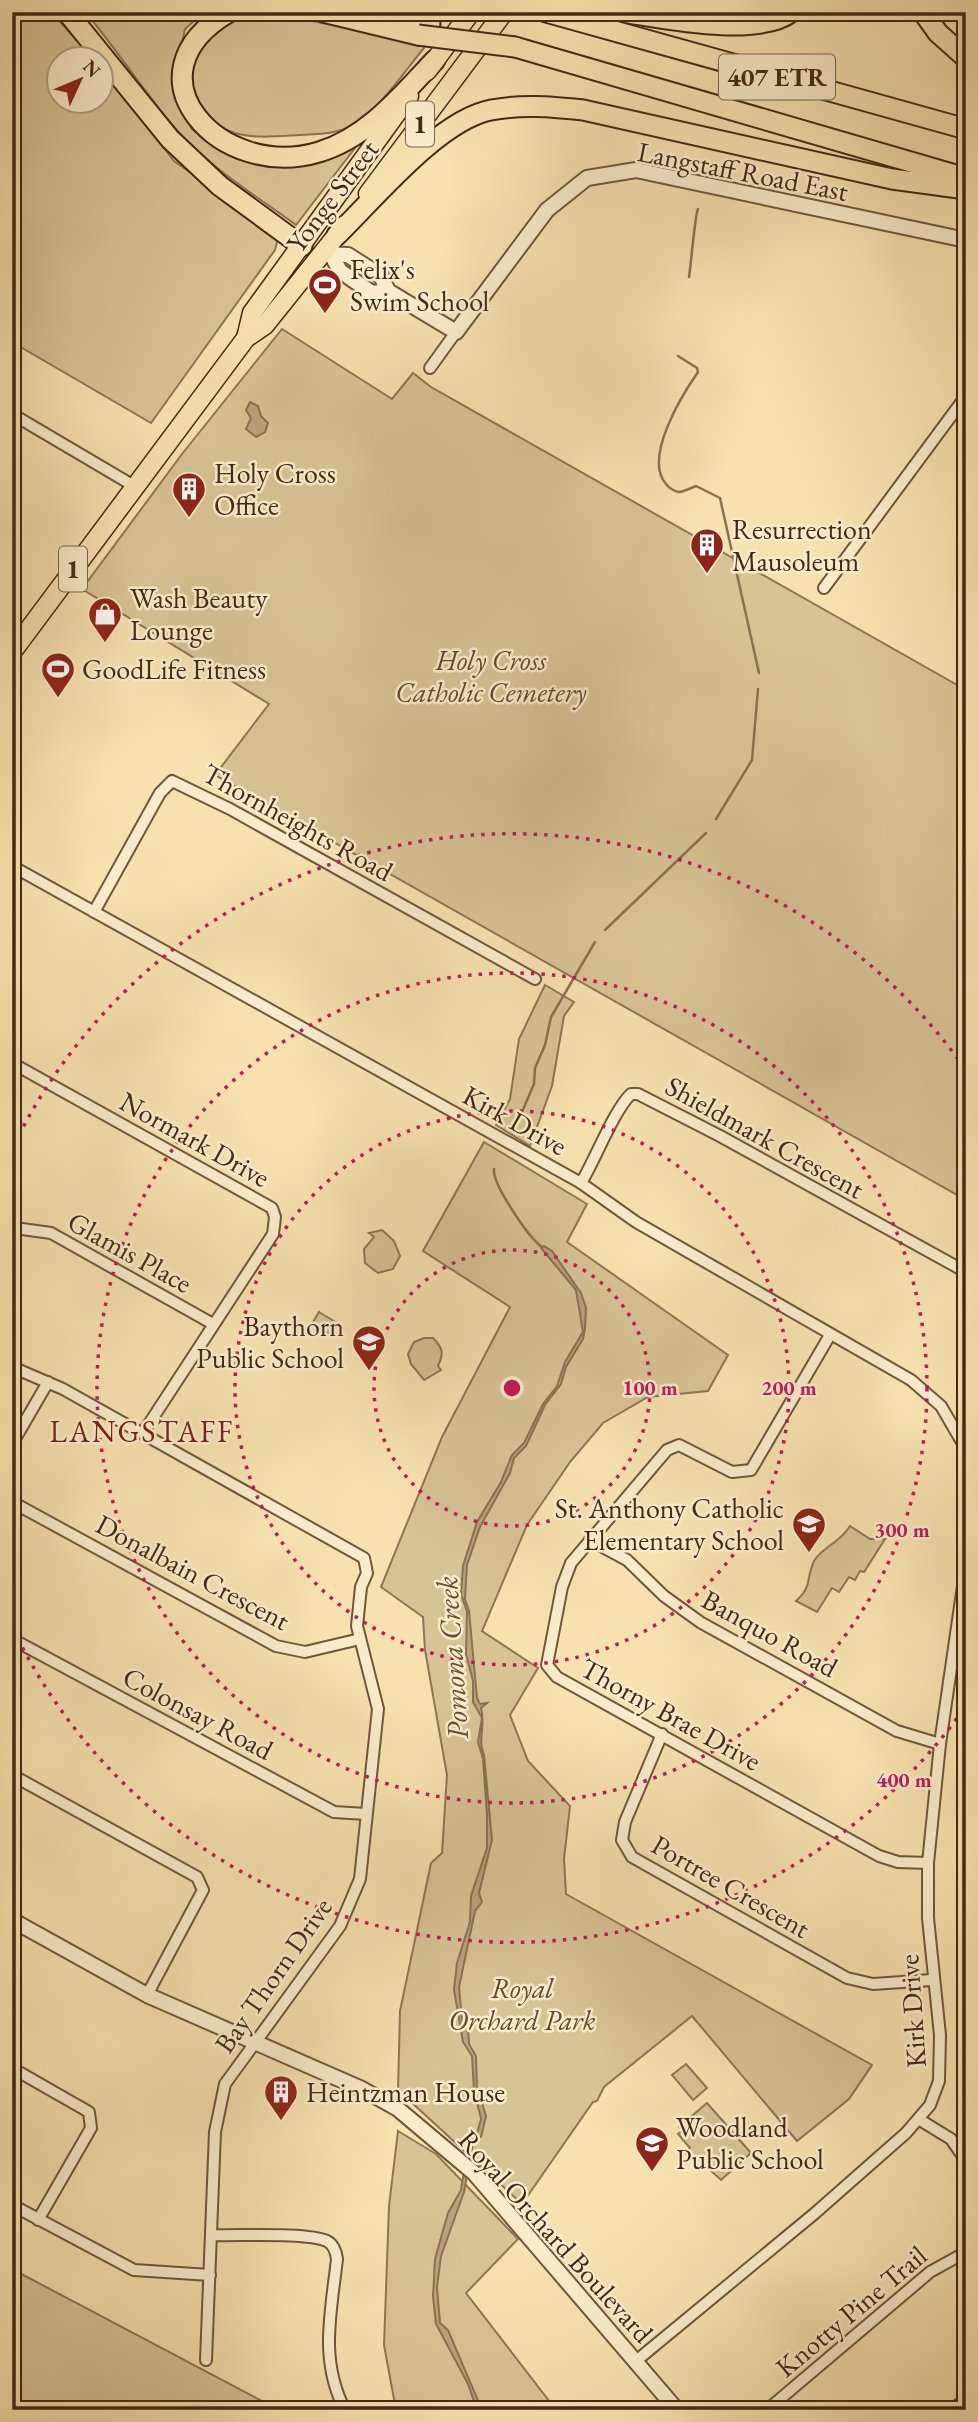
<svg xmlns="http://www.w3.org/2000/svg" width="978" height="2422" font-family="'EB Garamond',serif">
	<rect width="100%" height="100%" fill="#f7e2af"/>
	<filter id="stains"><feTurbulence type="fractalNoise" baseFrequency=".00286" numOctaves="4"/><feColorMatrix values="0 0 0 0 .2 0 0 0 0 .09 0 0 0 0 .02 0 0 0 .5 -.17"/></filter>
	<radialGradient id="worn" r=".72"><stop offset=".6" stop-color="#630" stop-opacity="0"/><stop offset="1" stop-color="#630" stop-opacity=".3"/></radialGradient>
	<g fill="#d8c395" stroke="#8e7655" stroke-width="2">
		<polygon points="12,12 51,12 94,59 60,60 60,102 102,102 102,67 174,161 270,229 278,238 275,250 151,423 12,342"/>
		<path d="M85 12H204L185 29 173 85 192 129 237 158 287 166 355 148 296 225C255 195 207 166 174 127 143 91 117 49 85 12Z"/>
		<path d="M261 12H265L428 43C412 62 379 108 361 120 342 134 322 134 300 135 280 136 255 139 235 133 180 116 178 49 225 21 234 15 251 15 261 12Z"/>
		<polygon points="282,329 392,399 413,373 431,387 966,690 966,1200 215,775 269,704 82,589 182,454"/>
		<polygon points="545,985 574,1002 564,1016 552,1086 530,1146 496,1125 510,1099 519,1039"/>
		<polygon points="484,1142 587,1204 567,1242 728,1355 708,1391 648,1397 603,1423 570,1462 527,1525 482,1631 538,1668 510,1715 528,1761 570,1806 564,1859 566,1894 872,2065 849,2099 797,2141 692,2016 604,2087 597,2101 593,2102 522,2204 398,2090 400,2011 431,1863 442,1853 447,1775 425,1650 423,1617 381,1587 442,1437 510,1307 423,1251"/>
		<polygon points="382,1230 394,1241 400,1256 393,1269 378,1273 365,1263 364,1249 374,1237 369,1233"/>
		<polygon points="319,1312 337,1323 330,1335 312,1324"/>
		<path d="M424 1338H433C443 1348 444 1353 438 1366L441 1370 424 1380 411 1364 408 1354 414 1342Z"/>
		<path d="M850 1526 870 1539H885L864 1572 860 1571 855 1580 849 1577 839 1592 832 1588 817 1612 796 1601C814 1584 805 1579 814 1561 822 1547 840 1543 850 1526Z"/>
		<polygon points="686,2064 707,2088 693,2100 672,2075"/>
		<polygon points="707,2103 751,2153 721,2180 698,2159 694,2162 685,2153 690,2148 678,2134 682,2131 679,2127"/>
		<polygon points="398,2131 436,2154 518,2239 466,2293 556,2410 396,2410 384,2345 389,2206"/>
		<polygon points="12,2269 279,2410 12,2410"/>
	</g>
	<g fill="#baa37b" stroke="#8a7252" stroke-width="2">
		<polygon points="250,402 258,406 261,416 268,423 265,432 256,437 246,429 251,418 246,410"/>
		<path d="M544 1246 552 1251 581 1293 586 1308 585 1329 583 1339 566 1367 561 1384 545 1405 526 1446 514 1458 510 1473 480 1527 467 1565 465 1599 469 1611 477 1698 480 1704 487 1703 481 1708C486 1724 477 1741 484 1755L492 1840 479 1893 482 1902 475 1911 459 1987 462 2020 468 2029 469 2044 476 2056 477 2088 486 2116 481 2137 473 2143 464 2192 441 2256 437 2287 440 2323 448 2330 482 2410H477L468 2384 436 2324 433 2296 435 2259 448 2213 461 2190 469 2141 476 2137 481 2119 474 2090 472 2056 463 2042 454 1990 457 1963 470 1922 471 1896 487 1848V1814L483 1759 478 1742 482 1718 473 1702V1681L466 1654 467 1612 461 1594 463 1566 477 1522 501 1482 512 1455 524 1443 543 1404 557 1386 565 1362 583 1332 576 1290 541 1248Z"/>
	</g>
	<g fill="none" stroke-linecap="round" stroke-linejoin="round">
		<g stroke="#8a7252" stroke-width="2.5">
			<path d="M689 277C691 265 695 214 698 209"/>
			<path d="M678 356 697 368 698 372C682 395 643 458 666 484 669 488 675 492 680 492 685 491 691 488 696 486L720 498 759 673"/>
			<polyline points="716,819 752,760 758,689"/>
			<polyline points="605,930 706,833"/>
			<polyline points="519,1119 534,1084 535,1068 545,1045 551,1017 595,942"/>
			<path d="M494 1169C492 1184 529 1238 542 1247"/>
		</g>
		<g stroke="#70573c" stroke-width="14">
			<g id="minor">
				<polyline points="430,368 456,332"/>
				<polyline points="12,414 134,486"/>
				<polyline points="824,588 966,396"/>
				<polyline points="12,866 581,1183 636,1222 911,1380 941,1406 966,1449"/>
				<polyline points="94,912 160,793 172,781 230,809 535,979"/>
				<polyline points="12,1063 272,1208 275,1217 273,1234 143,1433"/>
				<path d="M581 1183C595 1160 614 1110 631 1094H638L720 1136 966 1272"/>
				<polyline points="22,1229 51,1233 213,1324"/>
				<polyline points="830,1335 751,1470 732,1472 679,1445 667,1450 571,1563 562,1587 547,1665 557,1677 879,1856 898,1862 928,1863"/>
				<polyline points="12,1367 63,1389 364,1558 367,1573 361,1587 357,1626 378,1709 360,1879 340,1926 225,2084 215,2132 206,2360"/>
				<polyline points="12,1444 48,1382"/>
				<polyline points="12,1502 276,1646 305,1652 360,1639"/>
				<polyline points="590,1540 627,1560 664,1596 700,1622 897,1731 940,1744"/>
				<polyline points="12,1639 334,1812 366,1814"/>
				<polyline points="662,1734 625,1822 622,1840 632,1857 847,1978 873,1984 932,1980"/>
				<polyline points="12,1775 197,1877 203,1890 147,1995"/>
				<polyline points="12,2068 89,2112 91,2128 38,2220"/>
				<polyline points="920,2120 951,2139 966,2161"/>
				<polyline points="12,2205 134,2270 210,2275"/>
				<path d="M211 2235C236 2236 307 2232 327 2241 333 2244 336 2252 337 2259 331 2313 319 2360 345 2410"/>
				<polyline points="636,2361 814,2214 906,2133 930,2105 939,2081 940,2035 928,1918 928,1863 940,1744 966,1565"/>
				<polyline points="767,2410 930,2272 966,2252"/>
				<polyline points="952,2410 966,2398"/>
			</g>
		</g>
		<g stroke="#70573c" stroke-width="18">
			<g id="tertiary">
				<polyline points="325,254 348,255 381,276 388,291"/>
				<polyline points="332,256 340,271 372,293 388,291 456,332 547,210 587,178 636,170 966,240"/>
				<polyline points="12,1920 147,1995 362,2089 398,2109 474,2173 677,2410"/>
			</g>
		</g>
		<g stroke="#432915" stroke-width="21">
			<g id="primary">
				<polyline points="427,71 471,12"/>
				<polyline points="368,194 504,12"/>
				<polyline points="246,338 252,313 409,96"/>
				<polyline points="12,652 246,338 265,325 345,225"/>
			</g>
		</g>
		<g stroke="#432915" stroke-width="23">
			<g id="motorway">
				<polyline points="67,12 170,139 220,186 302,246"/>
				<path d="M229 12C121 75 221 182 319 152 367 138 402 95 435 60"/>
				<polyline points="323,12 418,35"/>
				<polyline points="390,12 430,24"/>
				<polyline points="546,12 966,129"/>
				<path d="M622 12C663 18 757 38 791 12"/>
				<polyline points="923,12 938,33 966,58"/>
				<polyline points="515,47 966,178"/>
				<path d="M337 235C375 198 439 120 491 110 523 104 552 107 583 110L892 179 966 189"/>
			</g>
		</g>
		<use href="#minor" stroke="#faeccb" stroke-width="10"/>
		<use href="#tertiary" stroke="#faeccb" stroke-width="14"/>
		<use href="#primary" stroke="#f7e2af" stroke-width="18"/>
		<use href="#motorway" stroke="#f7e2af" stroke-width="19"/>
		<g stroke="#432915" stroke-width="23" stroke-linecap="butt">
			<polyline id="motorway-bridge" points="418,35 515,47"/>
		</g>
		<use href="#motorway-bridge" stroke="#f7e2af" stroke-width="19"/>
	</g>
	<g fill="none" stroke="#c2185b" stroke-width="3.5" stroke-dasharray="3.5 7">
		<circle cx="512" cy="1388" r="138"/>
		<circle cx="512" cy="1388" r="277"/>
		<circle cx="512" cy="1388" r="415"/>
		<path d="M963 1710A554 554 0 0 1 14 1631M14 1145A554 554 0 0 1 963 1066"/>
	</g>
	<defs>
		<g id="stadium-pin" transform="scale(1.75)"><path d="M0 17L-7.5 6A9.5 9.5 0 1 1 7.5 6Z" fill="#8f2418" stroke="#faeccb"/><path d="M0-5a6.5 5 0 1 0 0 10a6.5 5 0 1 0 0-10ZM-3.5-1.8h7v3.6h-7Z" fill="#fff"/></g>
		<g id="building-pin" transform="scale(1.75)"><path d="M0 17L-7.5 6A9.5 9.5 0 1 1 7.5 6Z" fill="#8f2418" stroke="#faeccb"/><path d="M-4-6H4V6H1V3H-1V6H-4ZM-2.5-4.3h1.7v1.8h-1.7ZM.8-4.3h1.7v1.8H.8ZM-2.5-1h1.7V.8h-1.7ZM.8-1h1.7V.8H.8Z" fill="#fff"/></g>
		<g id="shop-pin" transform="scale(1.75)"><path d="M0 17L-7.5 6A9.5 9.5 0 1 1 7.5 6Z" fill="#8f2418" stroke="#faeccb"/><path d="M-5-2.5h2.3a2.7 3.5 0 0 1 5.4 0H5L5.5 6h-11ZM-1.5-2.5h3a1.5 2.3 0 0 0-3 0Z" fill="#fff"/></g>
		<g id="school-pin" transform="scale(1.75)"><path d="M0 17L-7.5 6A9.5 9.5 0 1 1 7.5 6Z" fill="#8f2418" stroke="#faeccb"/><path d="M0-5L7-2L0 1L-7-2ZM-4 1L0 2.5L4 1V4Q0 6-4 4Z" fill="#fff"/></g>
	</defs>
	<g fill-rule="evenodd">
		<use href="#stadium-pin" x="325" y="285"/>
		<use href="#building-pin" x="189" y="489"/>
		<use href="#building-pin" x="707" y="545"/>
		<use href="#shop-pin" x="105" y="614"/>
		<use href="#stadium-pin" x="58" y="669"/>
		<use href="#school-pin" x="369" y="1342"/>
		<use href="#school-pin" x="809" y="1524"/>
		<use href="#building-pin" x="281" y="2092"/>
		<use href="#school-pin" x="652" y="2143"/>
	</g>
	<g text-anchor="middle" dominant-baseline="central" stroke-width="5" stroke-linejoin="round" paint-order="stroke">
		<g fill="#faeccb" stroke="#7a644c" stroke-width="2">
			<rect x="719" y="54.5" width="116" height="45" rx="5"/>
			<rect x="406" y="101.5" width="28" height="45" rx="5"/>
			<rect x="59" y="546.5" width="28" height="45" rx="5"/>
		</g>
		<g font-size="26" font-weight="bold" fill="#432915">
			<text x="777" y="77">407 ETR</text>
			<text x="420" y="124">1</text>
			<text x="73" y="569">1</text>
		</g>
		<g font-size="28" fill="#432915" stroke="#faeccb">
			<text transform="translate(743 171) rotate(11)">Langstaff Road East</text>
			<text transform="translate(332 196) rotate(-53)">Yonge Street</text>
			<text transform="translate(298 822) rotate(29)">Thornheights Road</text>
			<text transform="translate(515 1120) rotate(29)">Kirk Drive</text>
			<text transform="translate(765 1137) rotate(29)">Shieldmark Crescent</text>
			<text transform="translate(195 1139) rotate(29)">Normark Drive</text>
			<text transform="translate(130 1252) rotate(29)">Glamis Place</text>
			<text transform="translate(193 1572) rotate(28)">Donalbain Crescent</text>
			<text transform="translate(770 1633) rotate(29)">Banquo Road</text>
			<text transform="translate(198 1713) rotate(28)">Colonsay Road</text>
			<text transform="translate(671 1714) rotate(29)">Thorny Brae Drive</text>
			<text transform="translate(731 1886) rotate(30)">Portree Crescent</text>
			<text transform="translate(273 1975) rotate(-55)">Bay Thorn Drive</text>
			<text transform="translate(912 2011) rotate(-94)">Kirk Drive</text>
			<text transform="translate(556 2236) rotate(48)">Royal Orchard Boulevard</text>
			<text transform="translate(851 2311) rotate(-40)">Knotty Pine Trail</text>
		</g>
		<g font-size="28" fill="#432915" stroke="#faeccb" text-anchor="start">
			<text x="350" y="269">Felix's<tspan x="350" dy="32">Swim School</tspan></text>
			<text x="214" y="473">Holy Cross<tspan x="214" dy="32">Office</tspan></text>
			<text x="732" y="529">Resurrection<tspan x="732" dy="32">Mausoleum</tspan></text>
			<text x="130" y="598">Wash Beauty<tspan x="130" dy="32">Lounge</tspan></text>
			<text x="82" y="669">GoodLife Fitness</text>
			<text x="344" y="1326" text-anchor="end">Baythorn<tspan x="344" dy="32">Public School</tspan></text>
			<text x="784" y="1508" text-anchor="end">St. Anthony Catholic<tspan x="784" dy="32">Elementary School</tspan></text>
			<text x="306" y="2092">Heintzman House</text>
			<text x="676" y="2127">Woodland<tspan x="676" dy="32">Public School</tspan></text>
		</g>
		<g font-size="28" font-style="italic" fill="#61482f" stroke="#faeccb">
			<text x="491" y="660">Holy Cross<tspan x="491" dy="32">Catholic Cemetery</tspan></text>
			<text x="522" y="1988">Royal<tspan x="522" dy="32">Orchard Park</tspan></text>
		</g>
		<g font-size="30" letter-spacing="2" fill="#7a1f14" stroke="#faeccb">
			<text x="142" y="1431">LANGSTAFF</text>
		</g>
		<g font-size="30" font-style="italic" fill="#674e34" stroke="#faeccb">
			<text transform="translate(452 1658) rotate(-94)">Pomona Creek</text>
		</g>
	</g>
	<circle cx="512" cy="1388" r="10" fill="#c2185b" stroke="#faeccb" stroke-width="3.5"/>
	<g font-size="21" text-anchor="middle" font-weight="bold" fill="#c2185b" stroke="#faeccb" stroke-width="5" stroke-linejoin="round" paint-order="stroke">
		<text x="650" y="1395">100 m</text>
		<text x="789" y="1395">200 m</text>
		<text x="902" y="1537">300 m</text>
		<text x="904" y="1787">400 m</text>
	</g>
	<rect width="978" height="2422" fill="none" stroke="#f7e2af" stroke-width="42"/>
	<rect x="14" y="14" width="950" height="2394" fill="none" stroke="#432915" stroke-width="3.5"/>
	<rect x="21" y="21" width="936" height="2380" fill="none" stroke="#432915" stroke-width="2"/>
	<g transform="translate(80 80) rotate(46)"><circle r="33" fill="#faeccb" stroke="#b19e82" stroke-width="2"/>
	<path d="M0-5L12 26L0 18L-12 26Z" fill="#8f2418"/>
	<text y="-10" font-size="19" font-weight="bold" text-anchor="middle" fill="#432915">N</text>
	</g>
	<rect width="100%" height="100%" filter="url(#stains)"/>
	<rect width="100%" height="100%" fill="url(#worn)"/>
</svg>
